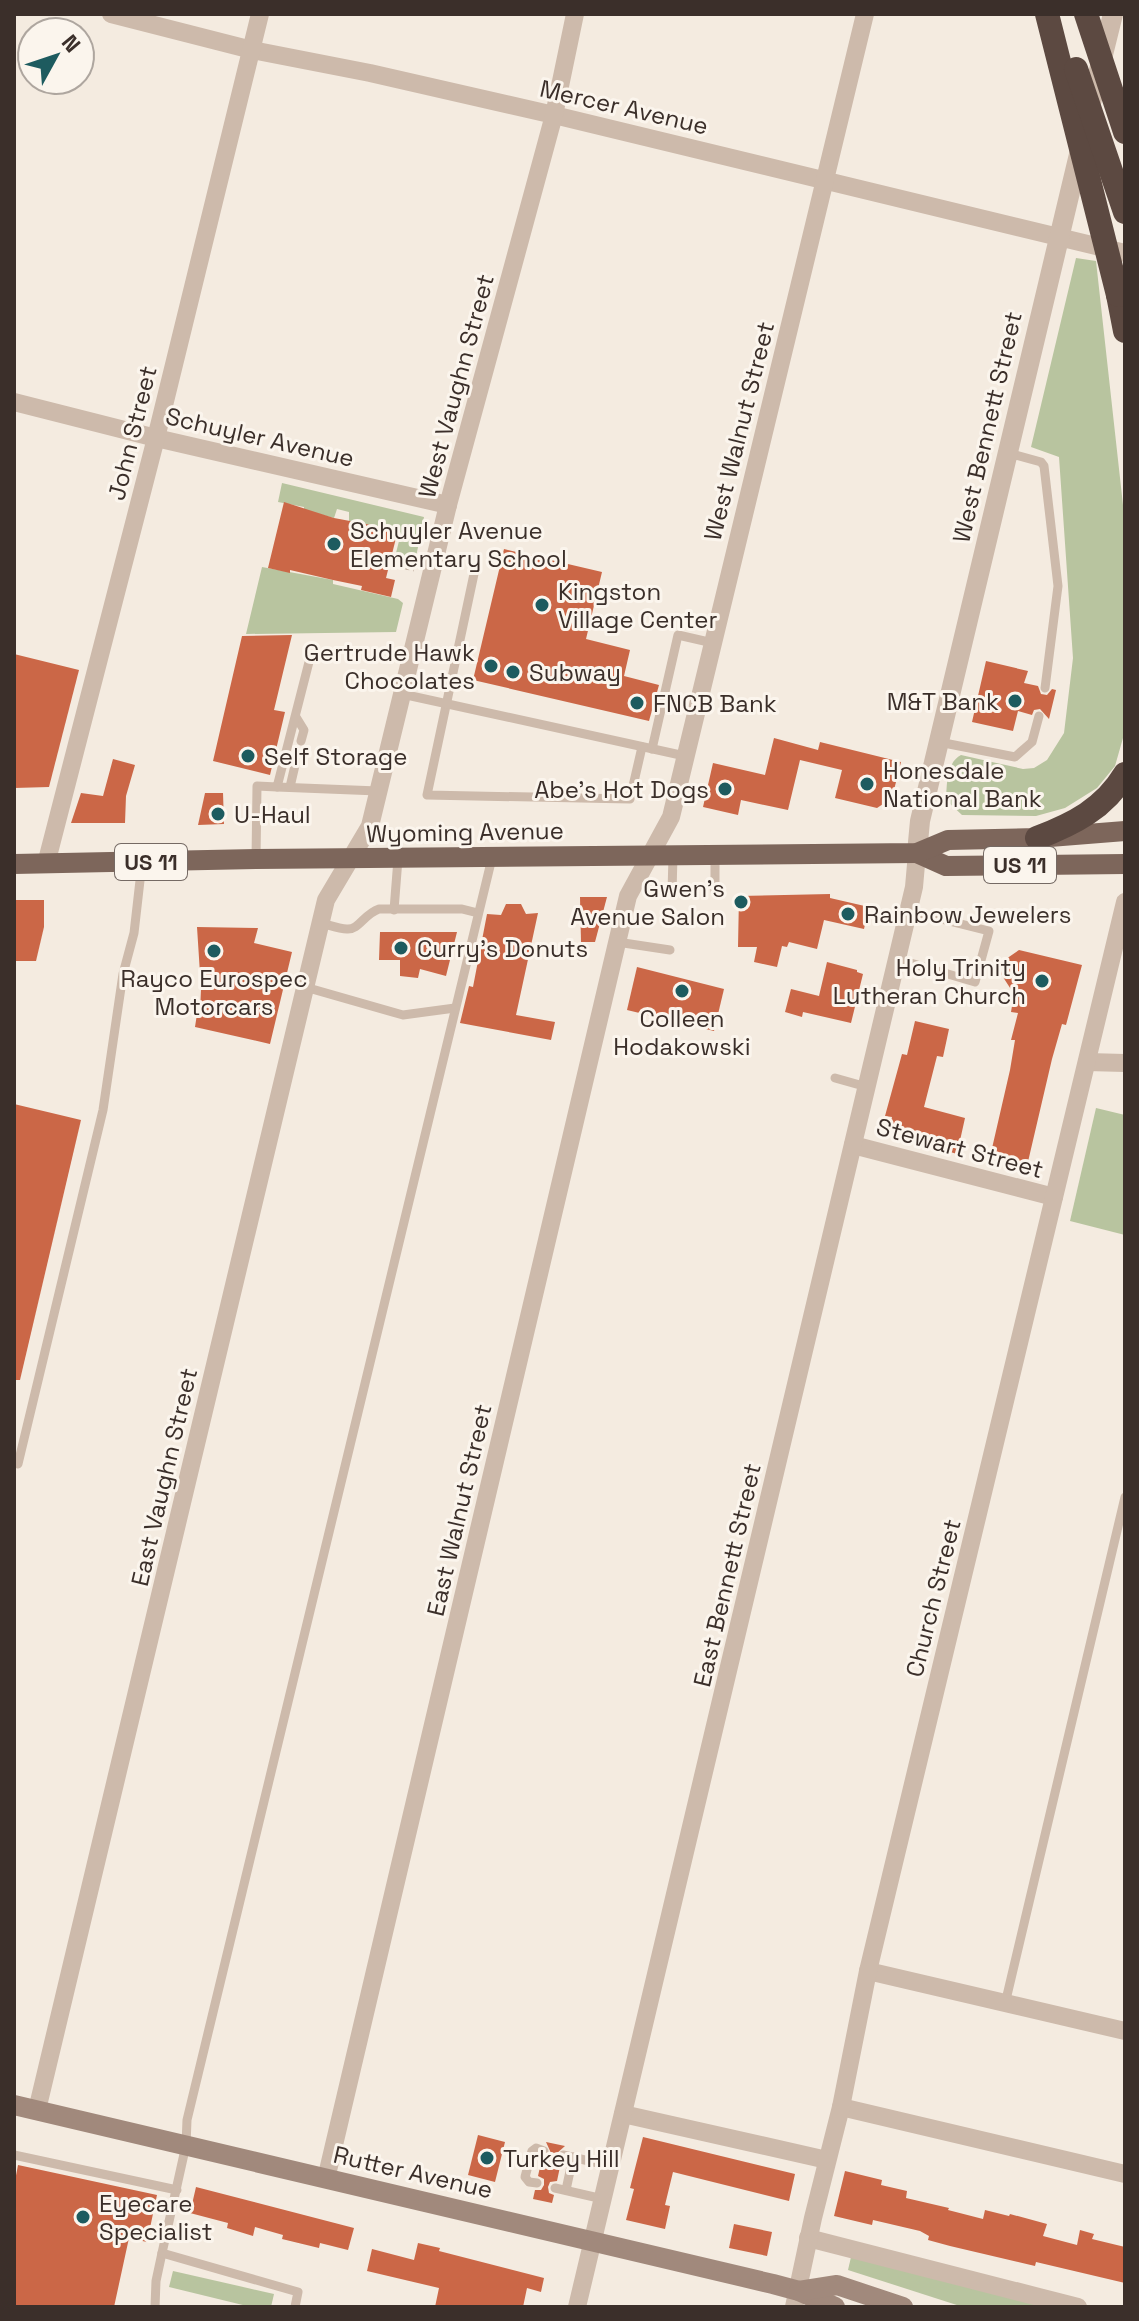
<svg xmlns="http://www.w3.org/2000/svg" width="1139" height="2321" font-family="'Space Grotesk',sans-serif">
	<rect width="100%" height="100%" fill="#f4ebe0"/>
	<g fill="#b8c49f">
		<path d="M1076 258 1096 261 1125 523V731L1115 766 1097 788 1065 808 1036 816 962 815 946 800C947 784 946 763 961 755L1023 769 1034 768 1047 760 1064 733 1073 658 1059 457 1031 447Z"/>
		<polygon points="282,483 424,517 414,567 394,561 401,533 398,530 349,521 349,512 337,509 334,518 304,510 304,507 278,502"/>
		<polygon points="262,567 333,580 333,584 398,599 403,603 396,632 246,634"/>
		<polygon points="1096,1108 1125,1115 1125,1235 1070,1221"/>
		<polygon points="851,2257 1059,2307 963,2307 848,2270"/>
		<polygon points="173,2271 274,2294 271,2307 251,2307 169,2287"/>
	</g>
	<g fill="#cb6747">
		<polygon points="284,502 334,518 398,530 386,578 395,580 391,597 361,590 362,586 333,580 290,570 290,573 268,568"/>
		<polygon points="504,549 602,572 586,639 630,650 624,676 659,685 649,721 473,680"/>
		<polygon points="292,635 274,710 285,712 270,775 213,761 242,636"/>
		<polygon points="14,654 79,670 49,787 14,788"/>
		<polygon points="986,661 1028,671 1024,683 1038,686 1041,694 1047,695 1052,689 1056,690 1049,719 1040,709 1034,710 1032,715 1018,711 1013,731 972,722"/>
		<polygon points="774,738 818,750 820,742 901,762 892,798 877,808 835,798 842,770 800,760 788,810 741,800 738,815 703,807 713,763 765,775"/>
		<polygon points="113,759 135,765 126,796 125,823 71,823 81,793 103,796"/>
		<polygon points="205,793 223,793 224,824 198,825"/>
		<polygon points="830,894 830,898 869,907 864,929 824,920 817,949 789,942 787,947 782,946 777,967 754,962 757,947 738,947 739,896"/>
		<polygon points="580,897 607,897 595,942 581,942"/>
		<polygon points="14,900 44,900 44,927 36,961 14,961"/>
		<polygon points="506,904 521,904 526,914 538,913 516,1015 555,1022 551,1040 460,1023 469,986 473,987 487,914 501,915"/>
		<polygon points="197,927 258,928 254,943 292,952 270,1044 195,1027 197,1014 200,1012 201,989"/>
		<polygon points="380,932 457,932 446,976 420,969 418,978 400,976 400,960 379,960"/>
		<polygon points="1019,950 1082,965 1066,1025 1062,1024 1052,1059 1027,1166 990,1157 1010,1070 1015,1040 1011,1040 1018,1013 1011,1012 1014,994 1001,974 1006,959"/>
		<polygon points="827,962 857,970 857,972 863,974 851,1023 803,1012 802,1017 785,1012 791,989 819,996"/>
		<polygon points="637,967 724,989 714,1031 627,1010"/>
		<polygon points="915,1021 949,1029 943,1057 937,1056 924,1107 965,1118 957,1154 917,1142 919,1133 890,1126 892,1117 885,1116 902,1054 907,1055"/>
		<polygon points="14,1104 81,1120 20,1380 14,1380"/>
		<polygon points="478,2135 505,2142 495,2182 468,2175"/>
		<polygon points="643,2137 795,2174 789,2201 673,2172 665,2205 670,2206 665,2229 626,2220 634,2189 630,2188"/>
		<polygon points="546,2142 565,2146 556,2154 561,2162 557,2181 550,2182 548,2187 549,2193 554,2195 552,2203 533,2199 535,2190 541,2190 544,2185 544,2179 538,2176 542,2158 548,2157 551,2153"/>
		<polygon points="18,2165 157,2195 147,2242 129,2238 114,2307 14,2307 14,2186"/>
		<polygon points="845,2171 882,2180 881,2185 907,2191 906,2198 949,2208 948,2210 983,2219 985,2210 1009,2216 1010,2214 1047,2224 1043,2236 1077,2245 1080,2230 1094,2234 1092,2239 1125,2247 1125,2283 1036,2262 1035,2266 950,2246 928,2240 929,2236 920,2231 873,2220 872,2225 834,2216"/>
		<polygon points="196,2187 354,2228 348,2250 320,2243 319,2248 282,2239 283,2235 255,2227 253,2236 227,2228 228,2223 190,2213"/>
		<polygon points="734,2224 772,2232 767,2256 729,2248"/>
		<polygon points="418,2243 440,2248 439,2251 544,2278 541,2292 527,2288 523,2307 435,2307 439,2288 367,2271 372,2249 414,2260"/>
	</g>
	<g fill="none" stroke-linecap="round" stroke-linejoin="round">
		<polyline stroke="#b9a495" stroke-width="3" stroke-dasharray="4 4" stroke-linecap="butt" points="398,566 414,570"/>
		<g stroke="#cdbaab" stroke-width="9">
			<polyline points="1008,453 1041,462 1044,466 1058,586 1045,688"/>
			<polyline points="474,574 427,795 630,799 642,747"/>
			<polyline points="402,694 685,756"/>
			<polyline points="296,717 304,730 301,741"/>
			<polyline points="939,742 1015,757 1032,742 1039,716"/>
			<polyline points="652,749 678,635 713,643"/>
			<polyline points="277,787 378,791"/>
			<polyline points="290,787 296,761"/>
			<polyline points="715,856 715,892"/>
			<polyline points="256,859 257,786 277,787 309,662"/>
			<polyline points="672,892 673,856"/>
			<polyline points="394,910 398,859"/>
			<path d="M321 923C329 925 339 929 347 929 359 930 364 914 379 909H462L478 913"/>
			<polyline points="617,942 670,950"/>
			<polyline points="897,959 975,982 989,931 909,911"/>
			<polyline points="305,987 403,1015 455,1008"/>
			<polyline points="835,1078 867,1087"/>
			<polyline points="18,1464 103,1110 123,974 134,933 142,863"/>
			<polyline points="1005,2004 1125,1497"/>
			<polyline points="14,2155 177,2190"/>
			<polyline points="563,2155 611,2166"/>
			<polyline points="537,2183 529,2182 525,2177 532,2151 536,2148 544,2151"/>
			<polyline points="555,2188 603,2199"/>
			<polyline points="566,2190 573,2157"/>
			<polyline points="155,2307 156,2281 162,2253"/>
			<polyline points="295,2307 298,2292 162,2253 186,2145 187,2120 492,858"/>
		</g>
		<g stroke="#cdbaab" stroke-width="18">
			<polyline points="111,14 252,50 370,73 554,115 1125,253"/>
			<polyline points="14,402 156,438 448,505"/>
			<polyline points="46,864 156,438 260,14"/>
			<polyline points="1087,1062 1125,1063"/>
			<polyline points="853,1145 1054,1197"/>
			<polyline points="868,1971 1125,2031"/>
			<polyline points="841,2107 1125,2174"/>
			<polyline points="37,2110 326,900 370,826 448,505 554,115 575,14"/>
			<polyline points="623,2114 827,2160"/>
			<polyline points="326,2179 628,896 671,817 865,14"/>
			<polyline points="808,2238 1078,2307"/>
			<polyline points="577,2307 914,887 917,853"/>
			<polyline points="794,2307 813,2218 841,2107 868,1971 1125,902"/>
		</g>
		<g stroke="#cdbaab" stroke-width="20">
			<polyline points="1089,111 1113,14"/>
			<polyline points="917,853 920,821 1081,146"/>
		</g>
		<g stroke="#a1897c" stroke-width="20">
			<polyline points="14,2105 773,2284 799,2291 835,2307"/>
			<polyline points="799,2291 837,2285 903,2307"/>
		</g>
		<g stroke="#7d665b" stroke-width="20">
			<polyline points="917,853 946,866 1125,864"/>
			<polyline points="14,864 256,859 917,853 948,840 1037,838 1125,831"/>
		</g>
		<g stroke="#5c4941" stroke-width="24">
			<polyline points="1118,295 1125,331"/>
			<path d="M1037 838C1073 824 1104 809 1125 774"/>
		</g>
		<g stroke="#5c4941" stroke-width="24">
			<polyline points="1047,14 1118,295"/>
			<polyline points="1086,14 1125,132"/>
			<polyline points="1076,69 1125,212"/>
		</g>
	</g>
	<g fill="#1d5b5f" stroke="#fbf5ed" stroke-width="3">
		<circle cx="334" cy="544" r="8"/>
		<circle cx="542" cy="605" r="8"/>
		<circle cx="491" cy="666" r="8"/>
		<circle cx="513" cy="672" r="8"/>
		<circle cx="1015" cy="701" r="8"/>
		<circle cx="637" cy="703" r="8"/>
		<circle cx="248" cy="756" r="8"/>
		<circle cx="867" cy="784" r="8"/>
		<circle cx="725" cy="789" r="8"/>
		<circle cx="218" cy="814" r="8"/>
		<circle cx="741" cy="902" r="8"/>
		<circle cx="848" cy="914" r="8"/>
		<circle cx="401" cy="948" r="8"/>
		<circle cx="214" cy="951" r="8"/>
		<circle cx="1042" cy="981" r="8"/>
		<circle cx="682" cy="991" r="8"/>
		<circle cx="487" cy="2158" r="8"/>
		<circle cx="83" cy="2217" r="8"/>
	</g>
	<g text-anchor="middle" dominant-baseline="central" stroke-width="6" stroke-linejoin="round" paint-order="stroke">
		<g fill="#fbf5ed" stroke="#756a64" stroke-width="2">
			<rect x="115" y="844" width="72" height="36" rx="6"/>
			<rect x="984" y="847" width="72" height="36" rx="6"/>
		</g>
		<g font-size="22" font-weight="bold" fill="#3b2f2a">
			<text x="151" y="862">US 11</text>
			<text x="1020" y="865">US 11</text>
		</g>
		<g font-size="24" fill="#3b2f2a" stroke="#fbf5ed">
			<text transform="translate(624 107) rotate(13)">Mercer Avenue</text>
			<text transform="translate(456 386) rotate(-75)">West Vaughn Street</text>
			<text transform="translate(987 427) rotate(-77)">West Bennett Street</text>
			<text transform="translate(739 431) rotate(-76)">West Walnut Street</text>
			<text transform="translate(132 433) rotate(-76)">John Street</text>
			<text transform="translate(260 437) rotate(13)">Schuyler Avenue</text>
			<text transform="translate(465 832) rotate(-1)">Wyoming Avenue</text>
			<text transform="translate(960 1148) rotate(15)">Stewart Street</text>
			<text transform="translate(164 1477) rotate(-77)">East Vaughn Street</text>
			<text transform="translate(459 1510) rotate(-77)">East Walnut Street</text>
			<text transform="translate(727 1575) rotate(-77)">East Bennett Street</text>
			<text transform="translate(933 1598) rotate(-76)">Church Street</text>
			<text transform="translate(413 2172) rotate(13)">Rutter Avenue</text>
		</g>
		<g font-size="24" fill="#3b2f2a" stroke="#fbf5ed" text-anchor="start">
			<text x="350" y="530">Schuyler Avenue<tspan x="350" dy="28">Elementary School</tspan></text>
			<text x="558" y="591">Kingston<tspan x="558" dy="28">Village Center</tspan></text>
			<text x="475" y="652" text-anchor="end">Gertrude Hawk<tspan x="475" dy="28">Chocolates</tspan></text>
			<text x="529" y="672">Subway</text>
			<text x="999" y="701" text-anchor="end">M&amp;T Bank</text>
			<text x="653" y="703">FNCB Bank</text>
			<text x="264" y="756">Self Storage</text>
			<text x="883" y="770">Honesdale<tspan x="883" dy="28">National Bank</tspan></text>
			<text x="709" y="789" text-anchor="end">Abe's Hot Dogs</text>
			<text x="234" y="814">U-Haul</text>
			<text x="725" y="888" text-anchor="end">Gwen's<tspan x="725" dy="28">Avenue Salon</tspan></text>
			<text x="864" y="914">Rainbow Jewelers</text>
			<text x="417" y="948">Curry's Donuts</text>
			<text x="1026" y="967" text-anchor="end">Holy Trinity<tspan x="1026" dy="28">Lutheran Church</tspan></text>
			<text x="214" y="978" text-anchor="middle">Rayco Eurospec<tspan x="214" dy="28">Motorcars</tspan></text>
			<text x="682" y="1018" text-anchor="middle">Colleen<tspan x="682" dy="28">Hodakowski</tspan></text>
			<text x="503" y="2158">Turkey Hill</text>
			<text x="99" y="2203">Eyecare<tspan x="99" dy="28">Specialist</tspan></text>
		</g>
	</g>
	<rect width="1139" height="2321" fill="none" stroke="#3b2f2a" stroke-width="32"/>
	<g transform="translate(56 56) rotate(50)"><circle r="38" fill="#fbf5ed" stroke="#aea69f" stroke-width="2"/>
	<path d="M0-6L14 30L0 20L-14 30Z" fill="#1d5b5f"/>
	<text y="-12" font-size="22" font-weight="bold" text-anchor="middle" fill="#3b2f2a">N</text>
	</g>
</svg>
